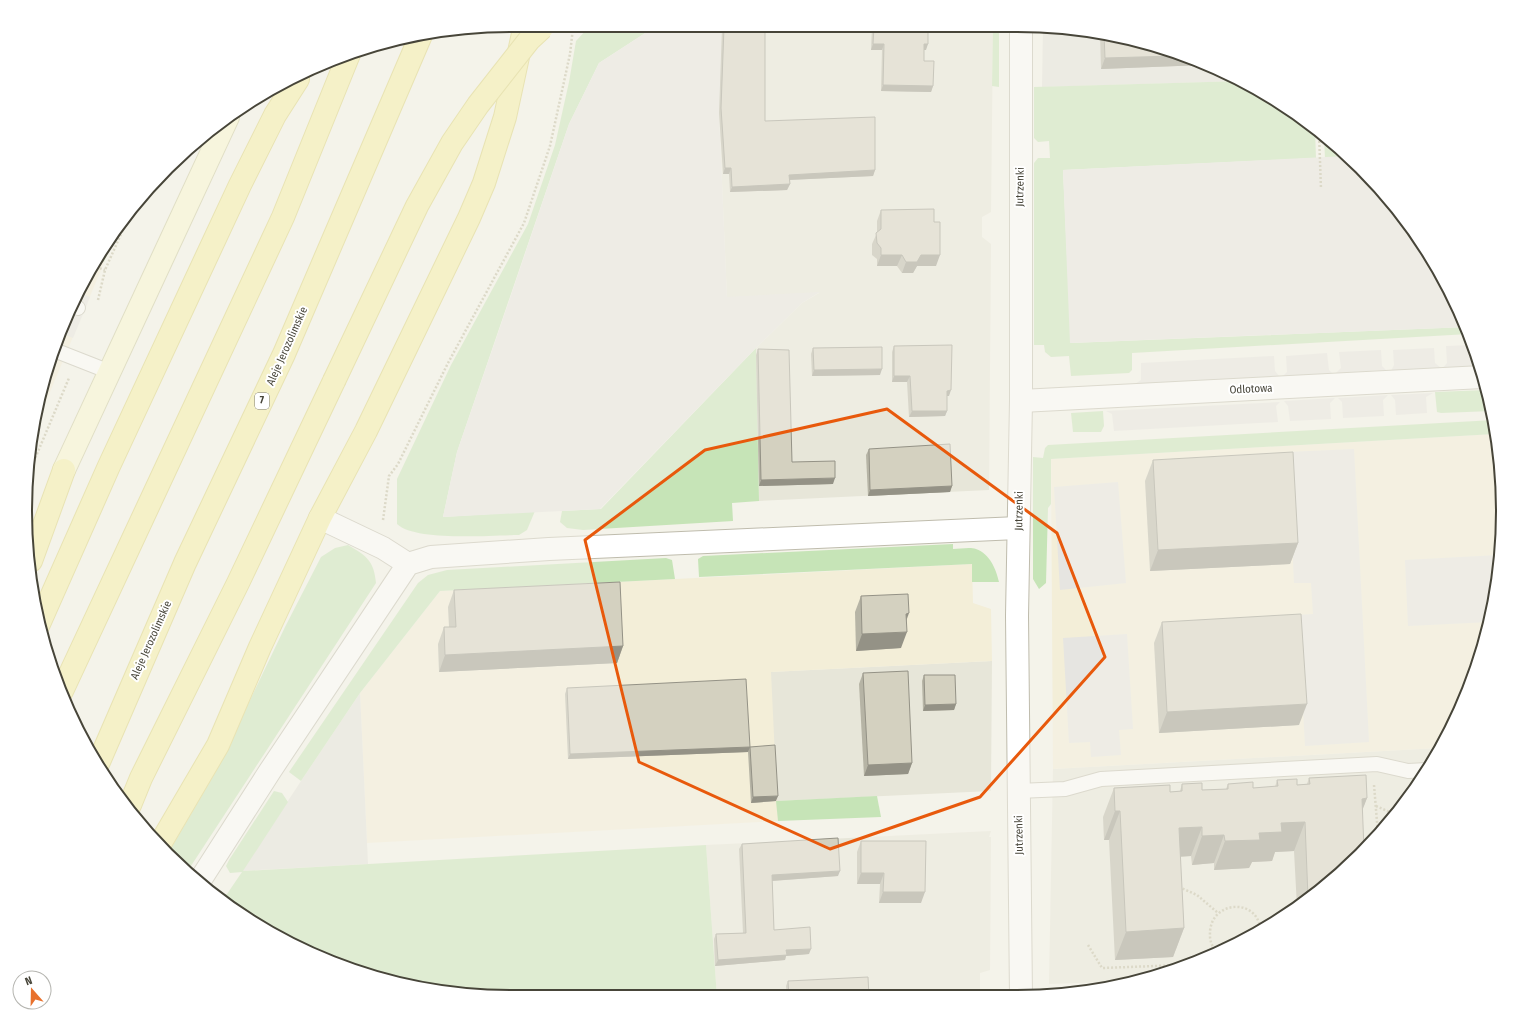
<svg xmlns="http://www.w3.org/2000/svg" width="1528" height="1022" font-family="'Fira Sans Condensed',sans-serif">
	<rect width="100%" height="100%" fill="#f4f3ea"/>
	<g fill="#e7e6d9">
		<polygon points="991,25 993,27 991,212 982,217 982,237 991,244 989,490 759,501 756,348 802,303 819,293 727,298 719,113 722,27"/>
		<polygon points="992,661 991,791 776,801 770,672"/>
		<polygon points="1439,748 1421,781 1361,854 1287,915 1203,960 1134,981 1049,984 1053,769"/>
		<polygon points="991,831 989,837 991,837 990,970 980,973 980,997 717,997 706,845"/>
	</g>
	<g fill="#f3eed8">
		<polygon points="119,226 98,277 32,435 34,416 62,325"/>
		<polygon points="1495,434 1503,511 1494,606 1466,697 1439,748 1053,769 1051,459"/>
		<polygon points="972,564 973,603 991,609 992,661 771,672 778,821 367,843 360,693 440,591"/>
	</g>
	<g fill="#e3e2db">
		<polygon points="1043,28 1112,34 1232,75 1242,81 1042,87"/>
		<polygon points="360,693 368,864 242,871 301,781"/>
	</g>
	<g fill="#c6e4b7">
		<polygon points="991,25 999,25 999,87 992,86 993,27"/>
		<path d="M588 28H653L599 63 569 124 457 452 443 517 535 511 527 530 519 535C491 535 416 542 397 524V479L451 365 528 224 555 145 569 82 576 41Z"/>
		<polygon points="1242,81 1287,107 1315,130 1316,158 1063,170 1071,343 1467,327 1469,334 1132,353 1132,370 1129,373 1071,376 1069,356 1051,357 1045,352 1044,345 1034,345 1034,163 1038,158 1050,158 1049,141 1038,142 1034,138 1034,87"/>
		<polygon points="1324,137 1347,156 1325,158"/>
		<polygon points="119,226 104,262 99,260"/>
		<polygon points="756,348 759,501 732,503 733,521 583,530 567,528 560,522 562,511 601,509"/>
		<polygon points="1486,390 1492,411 1441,413 1437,412 1435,392"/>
		<polygon points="1103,411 1104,426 1101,432 1073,432 1071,413"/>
		<polygon points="1494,420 1495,434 1051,459 1051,504 1048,508 1046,583 1039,589 1033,579 1033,457 1043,458 1045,448 1048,445"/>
		<path d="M953 544V549C960 549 970 547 976 549 990 554 996 569 999 582H972V564L699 577 698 559 703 556Z"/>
		<path d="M348 545C367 556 374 561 376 583L187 872 167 855 215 773 285 627 321 557 335 548Z"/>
		<polygon points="666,558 672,560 675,579 440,591 360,693 301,781 289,772 418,583 428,575 447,570"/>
		<polygon points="274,791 282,793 288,802 243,871 706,845 717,997 511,997 416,988 296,947 212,894 227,894 242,872 230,873 226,866 229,860"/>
		<polygon points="877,796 881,817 778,821 776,801"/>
	</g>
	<g fill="#e6e5e1">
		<polygon points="722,27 719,113 727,297 820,292 802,303 756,348 600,509 443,517 457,452 511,295 569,124 599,63 653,28"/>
		<polygon points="1347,156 1360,167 1421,241 1467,327 1070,343 1063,170"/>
		<polygon points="81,293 90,297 73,338 60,333 62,325"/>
		<polygon points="1472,345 1478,366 1443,368 1447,363 1446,346"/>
		<polygon points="1434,348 1435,363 1441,368 1391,371 1394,365 1393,350"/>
		<polygon points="1381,350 1382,366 1386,370 1336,373 1341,368 1339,352"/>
		<polygon points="1327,353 1329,370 1333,374 1283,376 1287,372 1286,356"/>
		<polygon points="1274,356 1275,371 1280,377 1135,384 1141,380 1141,363"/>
		<polygon points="1433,393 1426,397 1427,413 1396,415 1395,400 1391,395"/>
		<polygon points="1388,395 1383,400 1384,416 1343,418 1342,402 1338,398"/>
		<polygon points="1335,398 1330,403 1331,419 1290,421 1288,406 1284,401"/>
		<polygon points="1280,402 1276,406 1278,422 1114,431 1112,414 1106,411"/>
		<polygon points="1354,449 1369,742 1305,746 1298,615 1313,614 1311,583 1294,583 1288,452"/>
		<polygon points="1118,482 1126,583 1060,590 1054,487"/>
		<polygon points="1499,555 1494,606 1489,622 1408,626 1405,560"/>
		<polygon points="1127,634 1133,729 1119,730 1121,755 1091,757 1090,742 1069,743 1063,638"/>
	</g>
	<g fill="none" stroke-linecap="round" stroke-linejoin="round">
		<g stroke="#bfbcad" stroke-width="16">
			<g id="service">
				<polyline points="73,305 78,308"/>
				<polyline points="54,350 110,372"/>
				<polyline points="1018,791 1065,789 1101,779 1377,764 1408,771 1427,770"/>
			</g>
		</g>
		<g stroke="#bfbcad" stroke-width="24">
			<g id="minor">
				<polyline points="1021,401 1482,377"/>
				<polyline points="320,518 383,548 408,564"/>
				<polyline points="199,882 270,771 408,564 431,557 549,549 1018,528"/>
				<polyline points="1021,997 1017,616 1021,401 1021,25"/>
			</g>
		</g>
		<g stroke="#c9c79a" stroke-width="24">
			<polyline id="secondary" points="64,470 228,117"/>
		</g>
		<g stroke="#dad172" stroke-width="24">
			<g id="primary">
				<polyline points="31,561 64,470"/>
				<polyline points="39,624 109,466 240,185 275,115 298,79"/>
				<polyline points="62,691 283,217 349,54"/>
				<polyline points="98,764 185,563 284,354 421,35"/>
				<polyline points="130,805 141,778 238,583 334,381"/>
				<polyline points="160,844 218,745 260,647 320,518 366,431 469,218 484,183 505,117 524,29"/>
			</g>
		</g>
		<g stroke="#bfbba0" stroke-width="2.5" stroke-dasharray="2 2" stroke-linecap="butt">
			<polyline points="1319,133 1321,189"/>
			<polyline points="96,267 105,270"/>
			<polyline points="98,300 105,270 133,207"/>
			<polyline points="26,480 69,378"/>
			<polyline points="383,520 389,476 398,464 448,363 524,223 550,146 570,54 573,28"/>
			<polyline points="1374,785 1378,834"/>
			<polyline points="1376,806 1394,814"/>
			<polyline points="1179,887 1197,895 1218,913"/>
			<path d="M1088 945 1102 968 1182 965C1198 959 1223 938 1238 942"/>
			<path d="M1218 952C1213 949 1210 942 1210 936 1208 900 1258 897 1260 929"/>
			<polyline points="1163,966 1163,972"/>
		</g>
		<use href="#service" stroke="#fff" stroke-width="14"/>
		<use href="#minor" stroke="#fff" stroke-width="22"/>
		<use href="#secondary" stroke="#faf9ce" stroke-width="22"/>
		<use href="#primary" stroke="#f6f0a1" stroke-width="22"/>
		<g stroke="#dad172" stroke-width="24" stroke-linecap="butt">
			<polyline id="primary-bridge" points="334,381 417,206 452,143 478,105 529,40 542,28"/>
		</g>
		<use href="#primary-bridge" stroke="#f6f0a1" stroke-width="22"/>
	</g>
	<g fill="#b6b4a5">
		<polygon points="872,26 924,26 926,50 924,50 924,61 933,86 931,92 881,91 882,50 871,50"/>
		<polygon points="722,27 765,27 765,121 875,170 873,176 789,180 790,184 787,190 730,192 729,174 723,174 719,113"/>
		<polygon points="1100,33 1112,34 1203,65 1101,69"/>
		<polygon points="881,210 934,222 936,266 917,266 913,273 902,273 897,266 877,266 877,259 872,255 872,244 877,233 877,221"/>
		<polygon points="894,346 949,396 947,396 947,411 945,416 909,417 907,382 892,382 892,352"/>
		<polygon points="813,348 880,375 812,376 811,354"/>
		<polygon points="758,349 792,462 833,484 759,486 756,355"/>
		<polygon points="869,449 952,486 950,492 868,496 866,455"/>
		<polygon points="1153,460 1298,543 1290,564 1150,571 1145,481"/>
		<polygon points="454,590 623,646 617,663 439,672 438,644 444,627 449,627 448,607"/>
		<polygon points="861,596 901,648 856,651 855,612"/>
		<polygon points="1162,622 1299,725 1159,733 1154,643"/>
		<polygon points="863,673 912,763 908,774 864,776 859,684"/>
		<polygon points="924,675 956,704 954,710 923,711 922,681"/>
		<polygon points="567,688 750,747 776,801 751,803 748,752 568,759 565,694"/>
		<polygon points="1309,778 1367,798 1362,810 1361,854 1297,907 1294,851 1275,852 1272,861 1252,862 1249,868 1214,870 1214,863 1192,865 1191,856 1180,857 1184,928 1173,957 1115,960 1109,840 1104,840 1103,817 1114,788 1170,792 1180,791 1182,784 1202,790 1226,789 1228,784 1253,788 1275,787 1277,780 1297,785 1307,784"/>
		<polygon points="861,841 921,903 879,903 880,884 857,884 857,852"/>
		<polygon points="742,844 838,876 772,881 774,930 809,954 786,956 785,960 715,966 714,939 716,934 743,933 739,849"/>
		<polygon points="788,981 869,997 787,997 786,986"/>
	</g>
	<g fill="#949286">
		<polygon points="873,44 884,44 882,50 871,50"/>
		<polygon points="924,44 928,44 926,50 922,50"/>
		<polygon points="1174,56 1203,65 1101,69 1105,58"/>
		<polygon points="883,85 933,86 931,92 881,91"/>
		<polygon points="725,168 731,168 729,174 723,174"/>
		<polygon points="875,170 873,176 787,180 789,175"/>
		<polygon points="790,184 787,190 730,192 732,187"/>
		<polygon points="881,255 902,255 897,266 877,266"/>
		<polygon points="921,255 940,255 936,266 917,266 913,273 902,273 906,262"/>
		<polygon points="882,369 880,375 812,376 814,370"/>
		<polygon points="894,376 910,376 907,382 892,382"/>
		<polygon points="951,390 949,396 945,396 947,391"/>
		<polygon points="912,411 947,411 945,416 909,417"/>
		<polygon points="835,478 833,484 759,486 761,480"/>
		<polygon points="952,486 950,492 868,496 870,490"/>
		<polygon points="1298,543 1290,564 1150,571 1158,550"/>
		<polygon points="909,613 903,630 906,614"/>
		<polygon points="907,632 901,648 856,651 862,634"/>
		<polygon points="623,646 617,663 439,672 445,655"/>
		<polygon points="956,704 954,710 923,711 925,705"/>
		<polygon points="1307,704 1299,725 1159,733 1167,712"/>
		<polygon points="750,747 748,752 568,759 570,754"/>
		<polygon points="912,763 908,774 864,776 868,765"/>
		<polygon points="778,796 776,801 751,803 753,797"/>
		<polygon points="1367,798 1356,827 1362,799"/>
		<polygon points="1115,811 1120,811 1109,840 1104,840"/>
		<polygon points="1305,822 1294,851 1275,852 1272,861 1252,862 1249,868 1214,870 1225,841 1259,833 1281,823"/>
		<polygon points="1202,827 1191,856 1168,857 1179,828"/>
		<polygon points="1224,835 1214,863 1192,865 1202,836"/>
		<polygon points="840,871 838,876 770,881 772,875"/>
		<polygon points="861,873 884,873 880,884 857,884"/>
		<polygon points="883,892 925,892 921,903 879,903"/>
		<polygon points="1184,928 1173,957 1115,960 1126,932"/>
		<polygon points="811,949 809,954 786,956 785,960 715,966 718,960 786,950"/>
	</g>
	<g fill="#d4d1c0" stroke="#949286">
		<polygon points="874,26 924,26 924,28 928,28 928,44 924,44 924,61 934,61 933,86 883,85 884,44 873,44"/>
		<polygon points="724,27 765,27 765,121 875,117 875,170 789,175 790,184 732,187 731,168 725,168 721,108"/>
		<polygon points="1104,34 1112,34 1174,56 1105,58"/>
		<polygon points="934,209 934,222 940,222 940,255 921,255 917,262 906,262 902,255 881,255 881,248 877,243 876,233 881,229 881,210"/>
		<polygon points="952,345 951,390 947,391 947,411 912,411 910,376 894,376 894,346"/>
		<polygon points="882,347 882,369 814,370 813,348"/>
		<polygon points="758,349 789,350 792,462 835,461 835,478 761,480"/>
		<polygon points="950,444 952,486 870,490 869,449"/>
		<polygon points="1293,452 1298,543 1158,550 1153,460"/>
		<polygon points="620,582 623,646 445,655 444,627 456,627 454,590"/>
		<polygon points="908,594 909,613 906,614 907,632 862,634 861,596"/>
		<polygon points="1301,614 1307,704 1167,712 1162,622"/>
		<polygon points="908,671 912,763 868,765 863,673"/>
		<polygon points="924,675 955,675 956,704 925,705"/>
		<polygon points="746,679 750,747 570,754 567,688"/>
		<polygon points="775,745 778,796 753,797 750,747"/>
		<polygon points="1366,775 1367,798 1362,799 1364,850 1361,854 1308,898 1305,822 1281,823 1282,832 1259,833 1260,840 1225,841 1224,835 1202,836 1202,827 1179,828 1184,928 1126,932 1120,811 1115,811 1114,788 1170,785 1170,792 1182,791 1182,784 1202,783 1202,790 1228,789 1228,784 1253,782 1253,788 1278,786 1277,780 1297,779 1297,785 1310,784 1309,778"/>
		<polygon points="838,838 840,871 772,875 774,930 810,927 811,949 786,950 787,955 718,960 716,934 746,933 742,844"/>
		<polygon points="861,841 926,841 925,892 883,892 884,873 861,873"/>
		<polygon points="868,977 869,997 789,997 788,981"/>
	</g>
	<path d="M0 0H1528V1022H0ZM887 409 1057 533 1105 657 980 797 830 849 639 762 585 540 705 450Z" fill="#f4f3ea" fill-opacity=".55" fill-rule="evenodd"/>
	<path fill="none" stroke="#e8590c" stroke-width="3" stroke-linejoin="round" d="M887 409 1057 533 1105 657 980 797 830 849 639 762 585 540 705 450Z"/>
	<g text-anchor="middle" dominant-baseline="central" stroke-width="4" stroke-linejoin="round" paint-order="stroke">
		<rect fill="#fff" stroke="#7e7d74" stroke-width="1" x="255" y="393" width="14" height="16" rx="3"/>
		<g font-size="10" font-weight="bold" fill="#474539">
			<text x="262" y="401">7</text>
		</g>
		<g font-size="11" fill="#474539" stroke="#fff">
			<text transform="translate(1020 187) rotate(-89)">Jutrzenki</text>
			<text transform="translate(287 346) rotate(-66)">Aleje Jerozolimskie</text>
			<text transform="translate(1251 389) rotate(-3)">Odlotowa</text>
			<text transform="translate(1019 511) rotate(-89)">Jutrzenki</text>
			<text transform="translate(151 640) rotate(-66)">Aleje Jerozolimskie</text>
			<text transform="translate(1019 835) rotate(-91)">Jutrzenki</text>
		</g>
	</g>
	<path d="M0 0H1528V1022H0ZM511 32H1017A479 479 0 0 1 1496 511V511A479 479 0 0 1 1017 990H511A479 479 0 0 1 32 511V511A479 479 0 0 1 511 32Z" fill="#fff" fill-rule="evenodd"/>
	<path fill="none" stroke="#474539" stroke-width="2" d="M511 32H1017A479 479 0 0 1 1496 511V511A479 479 0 0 1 1017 990H511A479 479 0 0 1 32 511V511A479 479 0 0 1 511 32Z"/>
	<g transform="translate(32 990) rotate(340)"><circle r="19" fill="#ffffff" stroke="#b5b5b0"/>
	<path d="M0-3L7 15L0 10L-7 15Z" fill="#e8712d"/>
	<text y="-6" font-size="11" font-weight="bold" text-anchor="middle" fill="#474539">N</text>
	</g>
</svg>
